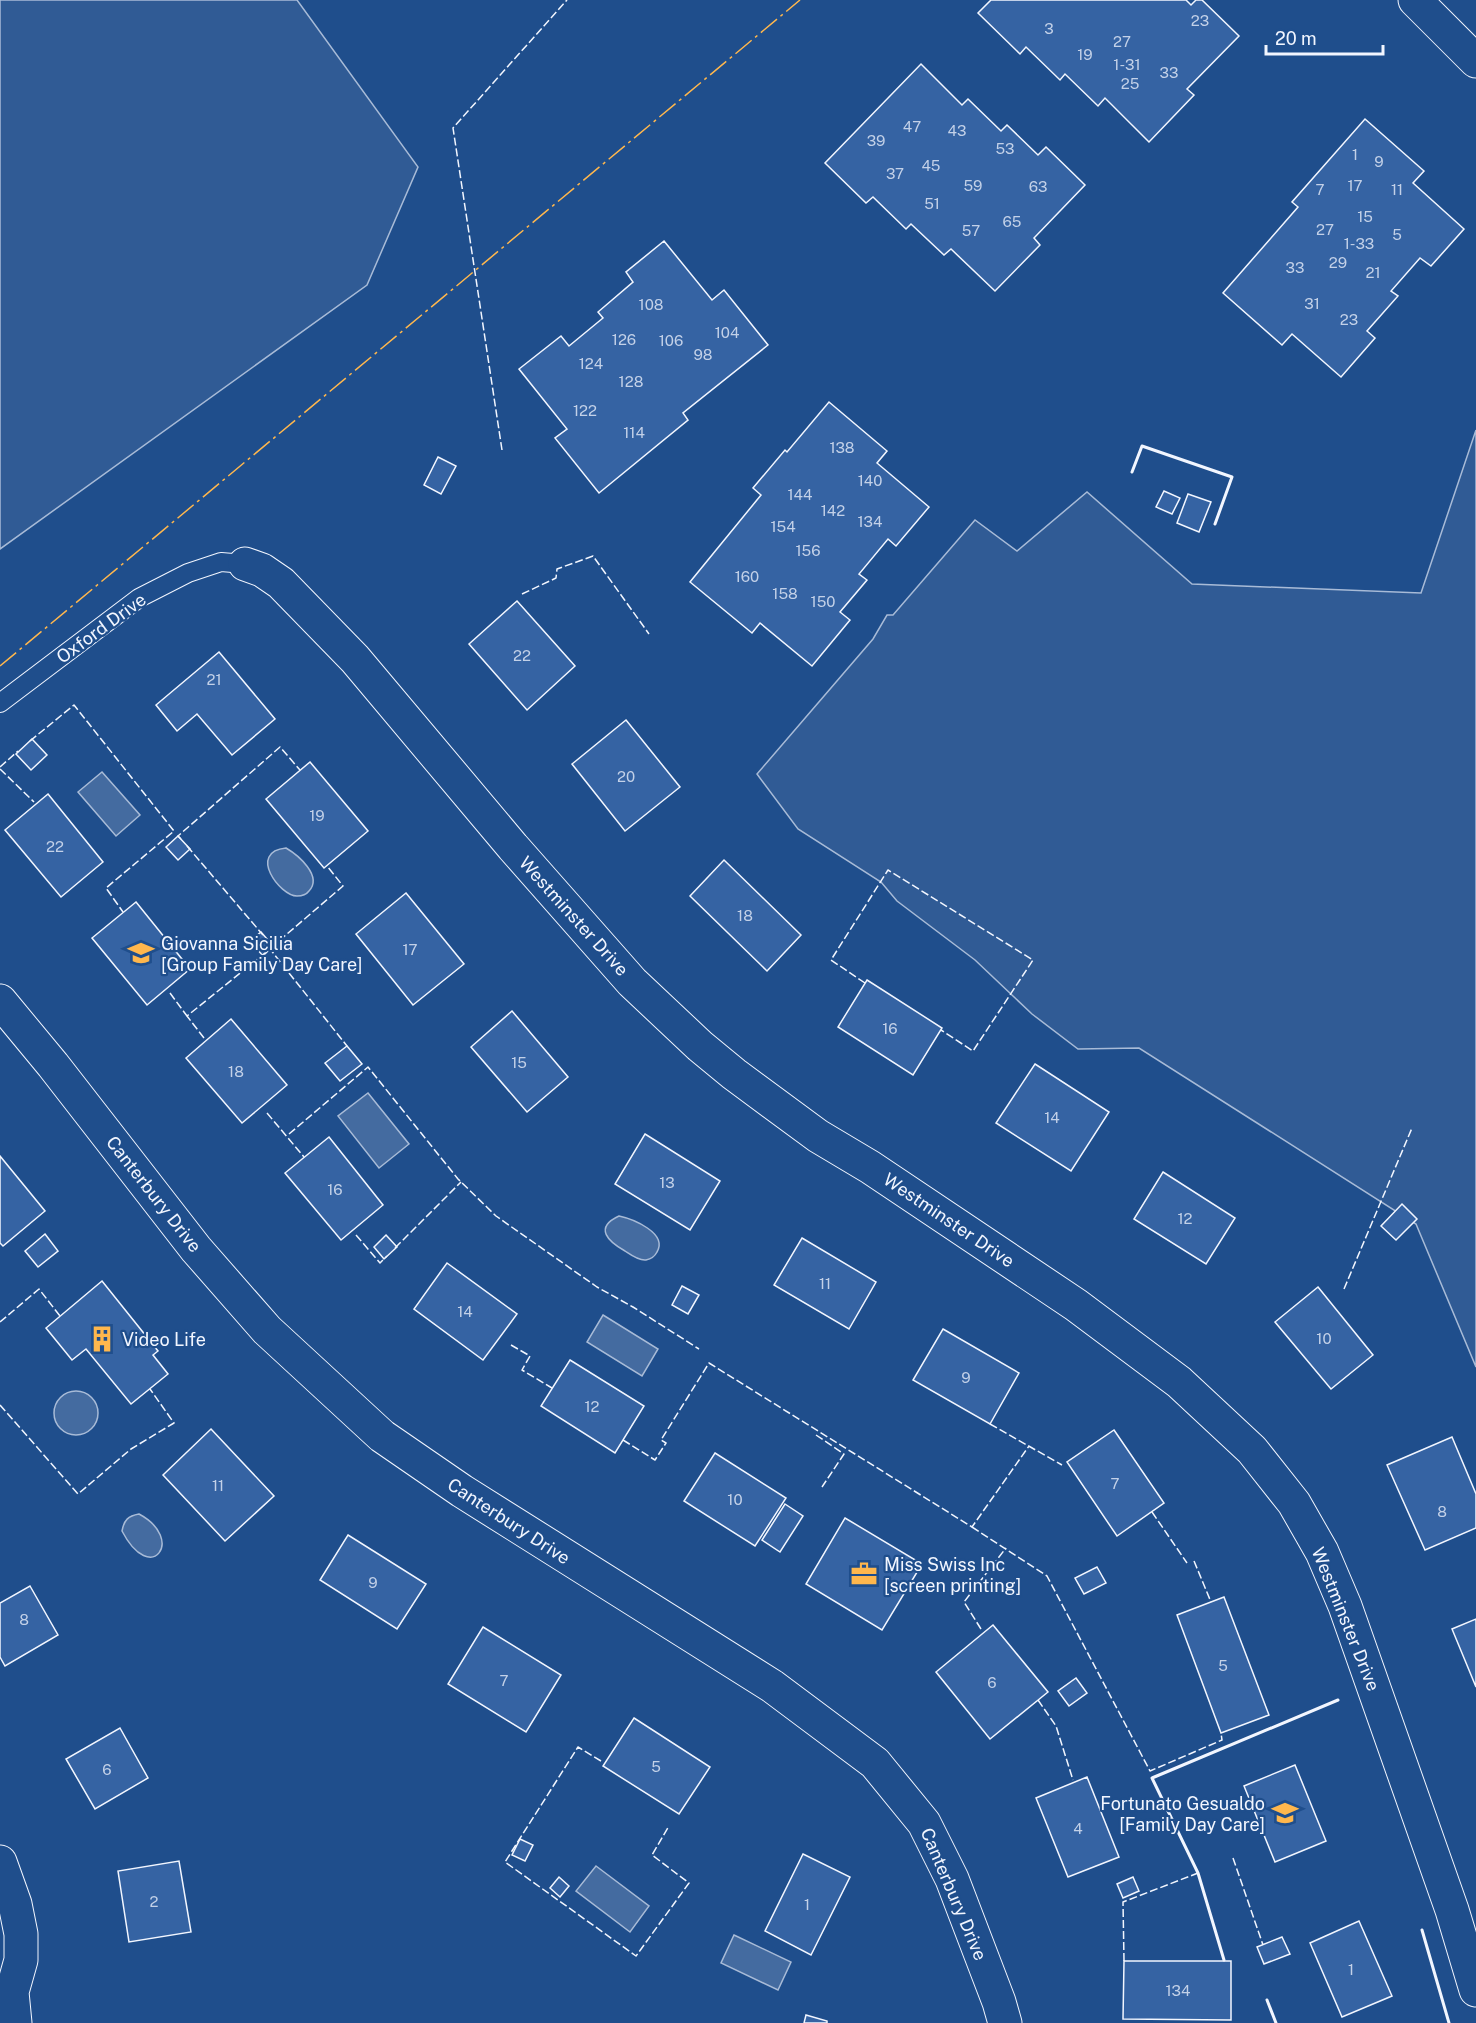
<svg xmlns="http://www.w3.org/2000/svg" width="1476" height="2023" font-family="'Public Sans',sans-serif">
	<rect width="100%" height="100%" fill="#1f4e8c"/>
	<g fill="#305b95" stroke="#a8bbd7" stroke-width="1.5">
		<polygon points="0,0 297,0 418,167 367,285 0,549"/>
		<polygon points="1476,430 1476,1367 1416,1224 1139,1048 1078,1049 1032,1014 975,960 897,901 881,882 798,829 757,774 873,639 887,615 893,615 975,520 1017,551 1087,492 1192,584 1421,593"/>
	</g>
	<g fill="#446ba0" stroke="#a8bbd7" stroke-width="1.5">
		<polygon points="102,772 140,815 116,836 78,792"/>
		<path d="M286 848C298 855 323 876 309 891 306 895 302 896 297 896 280 896 247 852 286 848Z"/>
		<polygon points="368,1093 409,1144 379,1168 338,1116"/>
		<path d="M619 1216C633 1219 668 1233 657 1252 655 1256 651 1259 646 1260 639 1261 631 1255 625 1251 609 1242 593 1228 619 1216Z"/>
		<polygon points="603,1315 658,1349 642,1376 587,1342"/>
		<circle cx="76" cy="1413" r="22"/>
		<path d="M139 1514C186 1539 151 1587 122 1531 124 1520 128 1516 139 1514Z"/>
		<polygon points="596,1866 649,1906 630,1932 576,1891"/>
		<polygon points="734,1935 791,1962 778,1990 721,1963"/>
	</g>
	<g fill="#3563a3" stroke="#f2f6ff" stroke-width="1.5">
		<polygon points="991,0 1186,0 1191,5 1196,0 1202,0 1239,36 1187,89 1194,95 1149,142 1105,98 1098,106 1065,74 1060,80 1026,47 1020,54 978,13"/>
		<polygon points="921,64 962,105 968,99 1001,131 1007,125 1038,155 1046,147 1085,185 1034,238 1040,245 995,291 951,249 944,255 911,224 906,229 873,197 866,203 825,163"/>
		<polygon points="1365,119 1424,171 1413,183 1464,229 1431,266 1420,258 1391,291 1398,296 1367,331 1375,338 1341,377 1292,334 1282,345 1223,293 1298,207 1292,202"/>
		<polygon points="664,241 712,300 724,290 768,345 683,413 688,420 599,493 555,438 567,429 519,369 561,336 569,346 603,318 598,312 633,282 626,272"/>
		<polygon points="829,402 887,451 877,463 929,507 896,546 888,539 859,574 867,580 840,612 850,620 812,666 760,623 752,633 690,582 761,495 753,488 785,450 787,452"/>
		<polygon points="438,457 456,466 441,494 424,485"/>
		<polygon points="1164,491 1180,498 1172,514 1156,507"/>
		<polygon points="1188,494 1211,502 1199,532 1177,523"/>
		<polygon points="517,601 575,666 527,710 469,644"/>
		<polygon points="219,652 275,719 232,755 197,714 177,731 156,705"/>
		<polygon points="626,720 680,787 625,831 572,764"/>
		<polygon points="32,739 47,755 31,770 16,754"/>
		<polygon points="310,762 368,831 324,868 266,799"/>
		<polygon points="48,794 103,862 61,897 5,830"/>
		<polygon points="178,836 190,849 178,860 166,847"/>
		<polygon points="724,860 801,935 767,971 690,896"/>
		<polygon points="406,893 464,964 413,1005 356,934"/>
		<polygon points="136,902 190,969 147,1005 92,938"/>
		<polygon points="261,932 273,946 263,956 250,941"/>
		<polygon points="867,980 942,1028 913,1075 838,1027"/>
		<polygon points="512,1011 568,1077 527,1112 471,1047"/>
		<polygon points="231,1019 287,1085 242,1123 186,1058"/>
		<polygon points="347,1046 362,1064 340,1081 325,1063"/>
		<polygon points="1035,1064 1109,1112 1071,1171 996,1123"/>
		<polygon points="645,1134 720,1181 690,1230 615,1184"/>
		<polygon points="329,1137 383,1205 341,1240 285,1173"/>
		<polygon points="0,1156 45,1211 3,1246 0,1243"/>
		<polygon points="1163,1172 1235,1218 1206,1264 1134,1219"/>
		<polygon points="1402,1204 1417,1219 1396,1240 1381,1226"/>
		<polygon points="45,1234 58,1251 38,1267 25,1251"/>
		<polygon points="386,1235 397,1247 384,1259 374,1247"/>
		<polygon points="802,1238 876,1282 849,1329 774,1285"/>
		<polygon points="447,1263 517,1314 483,1360 414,1309"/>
		<polygon points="102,1281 158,1351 153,1355 168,1374 131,1404 86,1349 72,1360 46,1328"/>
		<polygon points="682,1286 699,1295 688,1314 672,1305"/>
		<polygon points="1318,1287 1373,1355 1331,1389 1275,1322"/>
		<polygon points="943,1329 1019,1373 990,1424 913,1380"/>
		<polygon points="570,1360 644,1406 615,1453 541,1406"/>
		<polygon points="211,1429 274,1496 225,1541 163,1475"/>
		<polygon points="1114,1430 1164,1503 1117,1536 1067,1462"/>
		<polygon points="1452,1437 1476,1494 1476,1528 1425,1550 1387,1465"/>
		<polygon points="715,1453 786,1498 755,1546 684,1501"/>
		<polygon points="785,1504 803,1516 780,1552 762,1540"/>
		<polygon points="845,1518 922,1564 882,1630 806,1584"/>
		<polygon points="348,1535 426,1584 397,1629 320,1580"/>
		<polygon points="1097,1567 1106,1583 1084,1594 1075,1578"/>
		<polygon points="30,1586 58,1635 5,1666 0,1657 0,1603"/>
		<polygon points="1224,1597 1269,1715 1221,1733 1177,1615"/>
		<polygon points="1476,1619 1476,1687 1452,1629"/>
		<polygon points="993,1625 1048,1692 990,1739 936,1672"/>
		<polygon points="483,1627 561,1675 526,1732 448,1684"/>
		<polygon points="1076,1678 1087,1693 1069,1706 1058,1691"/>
		<polygon points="634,1718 710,1767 679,1814 603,1766"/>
		<polygon points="120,1728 148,1778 95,1809 66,1759"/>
		<polygon points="1295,1765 1326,1841 1275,1862 1244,1786"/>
		<polygon points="1087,1777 1119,1857 1068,1877 1036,1798"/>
		<polygon points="520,1839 533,1845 525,1861 512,1855"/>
		<polygon points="803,1854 850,1877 811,1955 765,1931"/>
		<polygon points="179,1861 191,1932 129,1942 118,1871"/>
		<polygon points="559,1877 569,1886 560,1897 550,1888"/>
		<polygon points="1133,1877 1139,1891 1123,1898 1117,1884"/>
		<polygon points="1359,1921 1392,1996 1342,2017 1310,1943"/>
		<polygon points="1282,1937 1290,1954 1264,1964 1257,1947"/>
		<polygon points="1124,1961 1231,1961 1231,2020 1123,2019"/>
		<polygon points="806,2015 827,2021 827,2023 804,2023"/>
	</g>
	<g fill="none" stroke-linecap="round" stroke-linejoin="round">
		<g stroke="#f2f6ff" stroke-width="20">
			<polyline id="lane" points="0,703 139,598 188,573 221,562 245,564"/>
		</g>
		<g stroke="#f2f6ff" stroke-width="35">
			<g id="street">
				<polyline points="1415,0 1476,61"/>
				<polyline points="245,564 262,570 281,583 355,659 513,847 632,982 700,1046 734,1074 818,1136 870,1167 1076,1305 1179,1382 1252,1450 1294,1503 1322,1552 1345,1606 1452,1910 1476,1990"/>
				<polyline points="0,1001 53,1065 196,1249 267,1330 382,1436 462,1491 772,1686 875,1763 924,1823 952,1879 999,2002 1005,2023"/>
				<polyline points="0,1862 15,1904 21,1934 21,1960 12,1992 15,2023"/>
			</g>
		</g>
		<use href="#lane" stroke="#1f4e8c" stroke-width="18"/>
		<use href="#street" stroke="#1f4e8c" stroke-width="33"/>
		<g stroke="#f2f6ff" stroke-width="1.5" stroke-dasharray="8 3" stroke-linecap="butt">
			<polyline points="502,450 453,128 567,0"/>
			<polyline points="522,594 556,578 557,569 593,556 649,634"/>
			<polyline points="30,741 74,705 174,831 106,888 123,912"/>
			<polyline points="0,767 18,751"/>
			<polyline points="0,769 34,802"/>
			<polyline points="181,839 178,836 280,747 300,770"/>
			<polyline points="187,846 263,935"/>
			<polyline points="271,944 273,946 343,886 327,866"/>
			<polyline points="865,983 831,960 888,870 1033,960 973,1051 941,1030"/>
			<polyline points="170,993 187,1016"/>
			<polyline points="204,1038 187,1016 270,949 347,1046"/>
			<polyline points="267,1113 304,1157"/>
			<polyline points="289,1134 368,1067 458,1179 496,1216 597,1287 633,1307 699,1349"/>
			<polyline points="356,1235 380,1263 387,1256"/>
			<polyline points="395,1248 461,1182"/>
			<polyline points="1344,1289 1412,1128"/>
			<polyline points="0,1322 39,1289 60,1316"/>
			<polyline points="511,1345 530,1356 522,1370 552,1388"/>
			<polyline points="0,1405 78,1494 131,1449 174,1423 150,1389"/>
			<polyline points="990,1424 1062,1465"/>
			<polyline points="816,1435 844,1454 822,1487"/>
			<polyline points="623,1440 655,1460 666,1443 661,1440 709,1363 972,1527 1029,1446"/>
			<polyline points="1152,1512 1187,1563"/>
			<polyline points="972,1527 1047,1576 1150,1771 1222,1740 1221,1733"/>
			<polyline points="1194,1561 1211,1602"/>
			<polyline points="981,1629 964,1602 1006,1548"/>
			<polyline points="1038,1700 1056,1726 1073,1780"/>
			<polyline points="601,1761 578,1747 505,1862 636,1956 689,1883 652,1855 669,1826"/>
			<polyline points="1233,1858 1263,1945"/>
			<polyline points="1124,1961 1123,1902 1198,1873"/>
		</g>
		<g stroke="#f2f6ff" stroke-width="3">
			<polyline points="1132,472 1142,446 1232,477 1215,524"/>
			<polyline points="1422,1930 1449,2023"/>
			<polyline points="1224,1960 1198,1873 1152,1778 1338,1700"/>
			<polyline points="1267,2000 1276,2023"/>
		</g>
		<polyline stroke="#ffb74d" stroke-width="1.5" stroke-dasharray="21 4.5 3 4.5" stroke-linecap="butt" points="0,666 800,0"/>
	</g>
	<defs>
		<g id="school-bare" transform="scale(2.07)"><path d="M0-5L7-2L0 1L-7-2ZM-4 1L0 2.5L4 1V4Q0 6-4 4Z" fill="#ffb74d" stroke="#1f4e8c" stroke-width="2.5" paint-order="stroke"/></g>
		<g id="building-bare" transform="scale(2.07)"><path d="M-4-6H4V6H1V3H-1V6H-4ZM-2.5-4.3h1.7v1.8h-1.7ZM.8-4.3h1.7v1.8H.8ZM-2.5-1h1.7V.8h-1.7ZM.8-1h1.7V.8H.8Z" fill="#ffb74d" stroke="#1f4e8c" stroke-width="2.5" paint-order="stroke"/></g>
		<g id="office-bare" transform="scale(2.07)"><path d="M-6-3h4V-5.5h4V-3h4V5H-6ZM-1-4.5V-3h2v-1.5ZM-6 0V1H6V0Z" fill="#ffb74d" stroke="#1f4e8c" stroke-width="2.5" paint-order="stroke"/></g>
	</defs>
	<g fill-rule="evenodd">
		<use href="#school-bare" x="141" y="953"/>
		<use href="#building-bare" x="102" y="1339"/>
		<use href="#office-bare" x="864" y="1574"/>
		<use href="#school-bare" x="1285" y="1813"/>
	</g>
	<g text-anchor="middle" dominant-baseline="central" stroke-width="4.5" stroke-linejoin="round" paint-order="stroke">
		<g font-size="15" fill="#c3d1e8">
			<text x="1200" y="20">23</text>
			<text x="1049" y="28">3</text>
			<text x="1122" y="41">27</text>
			<text x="1085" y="54">19</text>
			<text x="1127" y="64">1-31</text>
			<text x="1169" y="72">33</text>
			<text x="1130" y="83">25</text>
			<text x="912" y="126">47</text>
			<text x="957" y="130">43</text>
			<text x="876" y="140">39</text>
			<text x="1005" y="148">53</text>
			<text x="1355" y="154">1</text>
			<text x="1379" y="161">9</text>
			<text x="931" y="165">45</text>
			<text x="895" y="173">37</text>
			<text x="973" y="185">59</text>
			<text x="1355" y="185">17</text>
			<text x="1038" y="186">63</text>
			<text x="1320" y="189">7</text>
			<text x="1397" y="189">11</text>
			<text x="932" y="203">51</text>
			<text x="1365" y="216">15</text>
			<text x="1012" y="221">65</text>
			<text x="1325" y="229">27</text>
			<text x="971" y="230">57</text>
			<text x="1397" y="234">5</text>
			<text x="1359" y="243">1-33</text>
			<text x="1338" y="262">29</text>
			<text x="1295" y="267">33</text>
			<text x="1373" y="272">21</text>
			<text x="1312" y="303">31</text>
			<text x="651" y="304">108</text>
			<text x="1349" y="319">23</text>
			<text x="727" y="332">104</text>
			<text x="624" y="339">126</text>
			<text x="671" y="340">106</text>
			<text x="703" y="354">98</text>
			<text x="591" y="363">124</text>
			<text x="631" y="381">128</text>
			<text x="585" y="410">122</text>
			<text x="634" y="432">114</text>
			<text x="842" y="447">138</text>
			<text x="870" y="480">140</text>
			<text x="800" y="494">144</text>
			<text x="833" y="510">142</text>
			<text x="870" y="521">134</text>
			<text x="783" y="526">154</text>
			<text x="808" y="550">156</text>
			<text x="747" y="576">160</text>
			<text x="785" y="593">158</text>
			<text x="823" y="601">150</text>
			<text x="522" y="655">22</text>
			<text x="214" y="679">21</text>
			<text x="626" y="776">20</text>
			<text x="317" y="815">19</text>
			<text x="55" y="846">22</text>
			<text x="745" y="915">18</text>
			<text x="410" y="949">17</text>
			<text x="890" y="1028">16</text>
			<text x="519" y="1062">15</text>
			<text x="236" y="1071">18</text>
			<text x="1052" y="1117">14</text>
			<text x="667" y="1182">13</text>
			<text x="335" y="1189">16</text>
			<text x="1185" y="1218">12</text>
			<text x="825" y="1283">11</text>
			<text x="465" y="1311">14</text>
			<text x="1324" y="1338">10</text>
			<text x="966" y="1377">9</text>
			<text x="592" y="1406">12</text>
			<text x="1115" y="1483">7</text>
			<text x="218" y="1485">11</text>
			<text x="735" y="1499">10</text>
			<text x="1442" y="1511">8</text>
			<text x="373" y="1582">9</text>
			<text x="24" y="1619">8</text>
			<text x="1223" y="1665">5</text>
			<text x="504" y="1680">7</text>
			<text x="992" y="1682">6</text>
			<text x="656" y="1766">5</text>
			<text x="107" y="1769">6</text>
			<text x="1078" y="1828">4</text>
			<text x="154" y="1901">2</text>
			<text x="807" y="1904">1</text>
			<text x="1351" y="1969">1</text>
			<text x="1178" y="1990">134</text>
		</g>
		<g font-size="18" fill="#f2f6ff" stroke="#1f4e8c">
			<text transform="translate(101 628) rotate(-36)">Oxford Drive</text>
			<text transform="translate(574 916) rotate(48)">Westminster Drive</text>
			<text transform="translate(154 1194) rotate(52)">Canterbury Drive</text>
			<text transform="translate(949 1220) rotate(34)">Westminster Drive</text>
			<text transform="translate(509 1521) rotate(33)">Canterbury Drive</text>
			<text transform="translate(1346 1619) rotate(68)">Westminster Drive</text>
			<text transform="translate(954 1894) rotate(67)">Canterbury Drive</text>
		</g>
		<g font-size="18" fill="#f2f6ff" stroke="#1f4e8c" text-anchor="start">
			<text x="161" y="943">Giovanna Sicilia<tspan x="161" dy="21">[Group Family Day Care]</tspan></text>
			<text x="122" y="1339">Video Life</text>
			<text x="884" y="1564">Miss Swiss Inc<tspan x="884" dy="21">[screen printing]</tspan></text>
			<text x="1265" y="1803" text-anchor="end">Fortunato Gesualdo<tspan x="1265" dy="21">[Family Day Care]</tspan></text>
		</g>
	</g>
	<path d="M1266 45v9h117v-9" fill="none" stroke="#f2f6ff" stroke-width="3"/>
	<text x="1275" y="45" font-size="18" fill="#f2f6ff" stroke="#1f4e8c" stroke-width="4.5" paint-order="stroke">20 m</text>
</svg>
